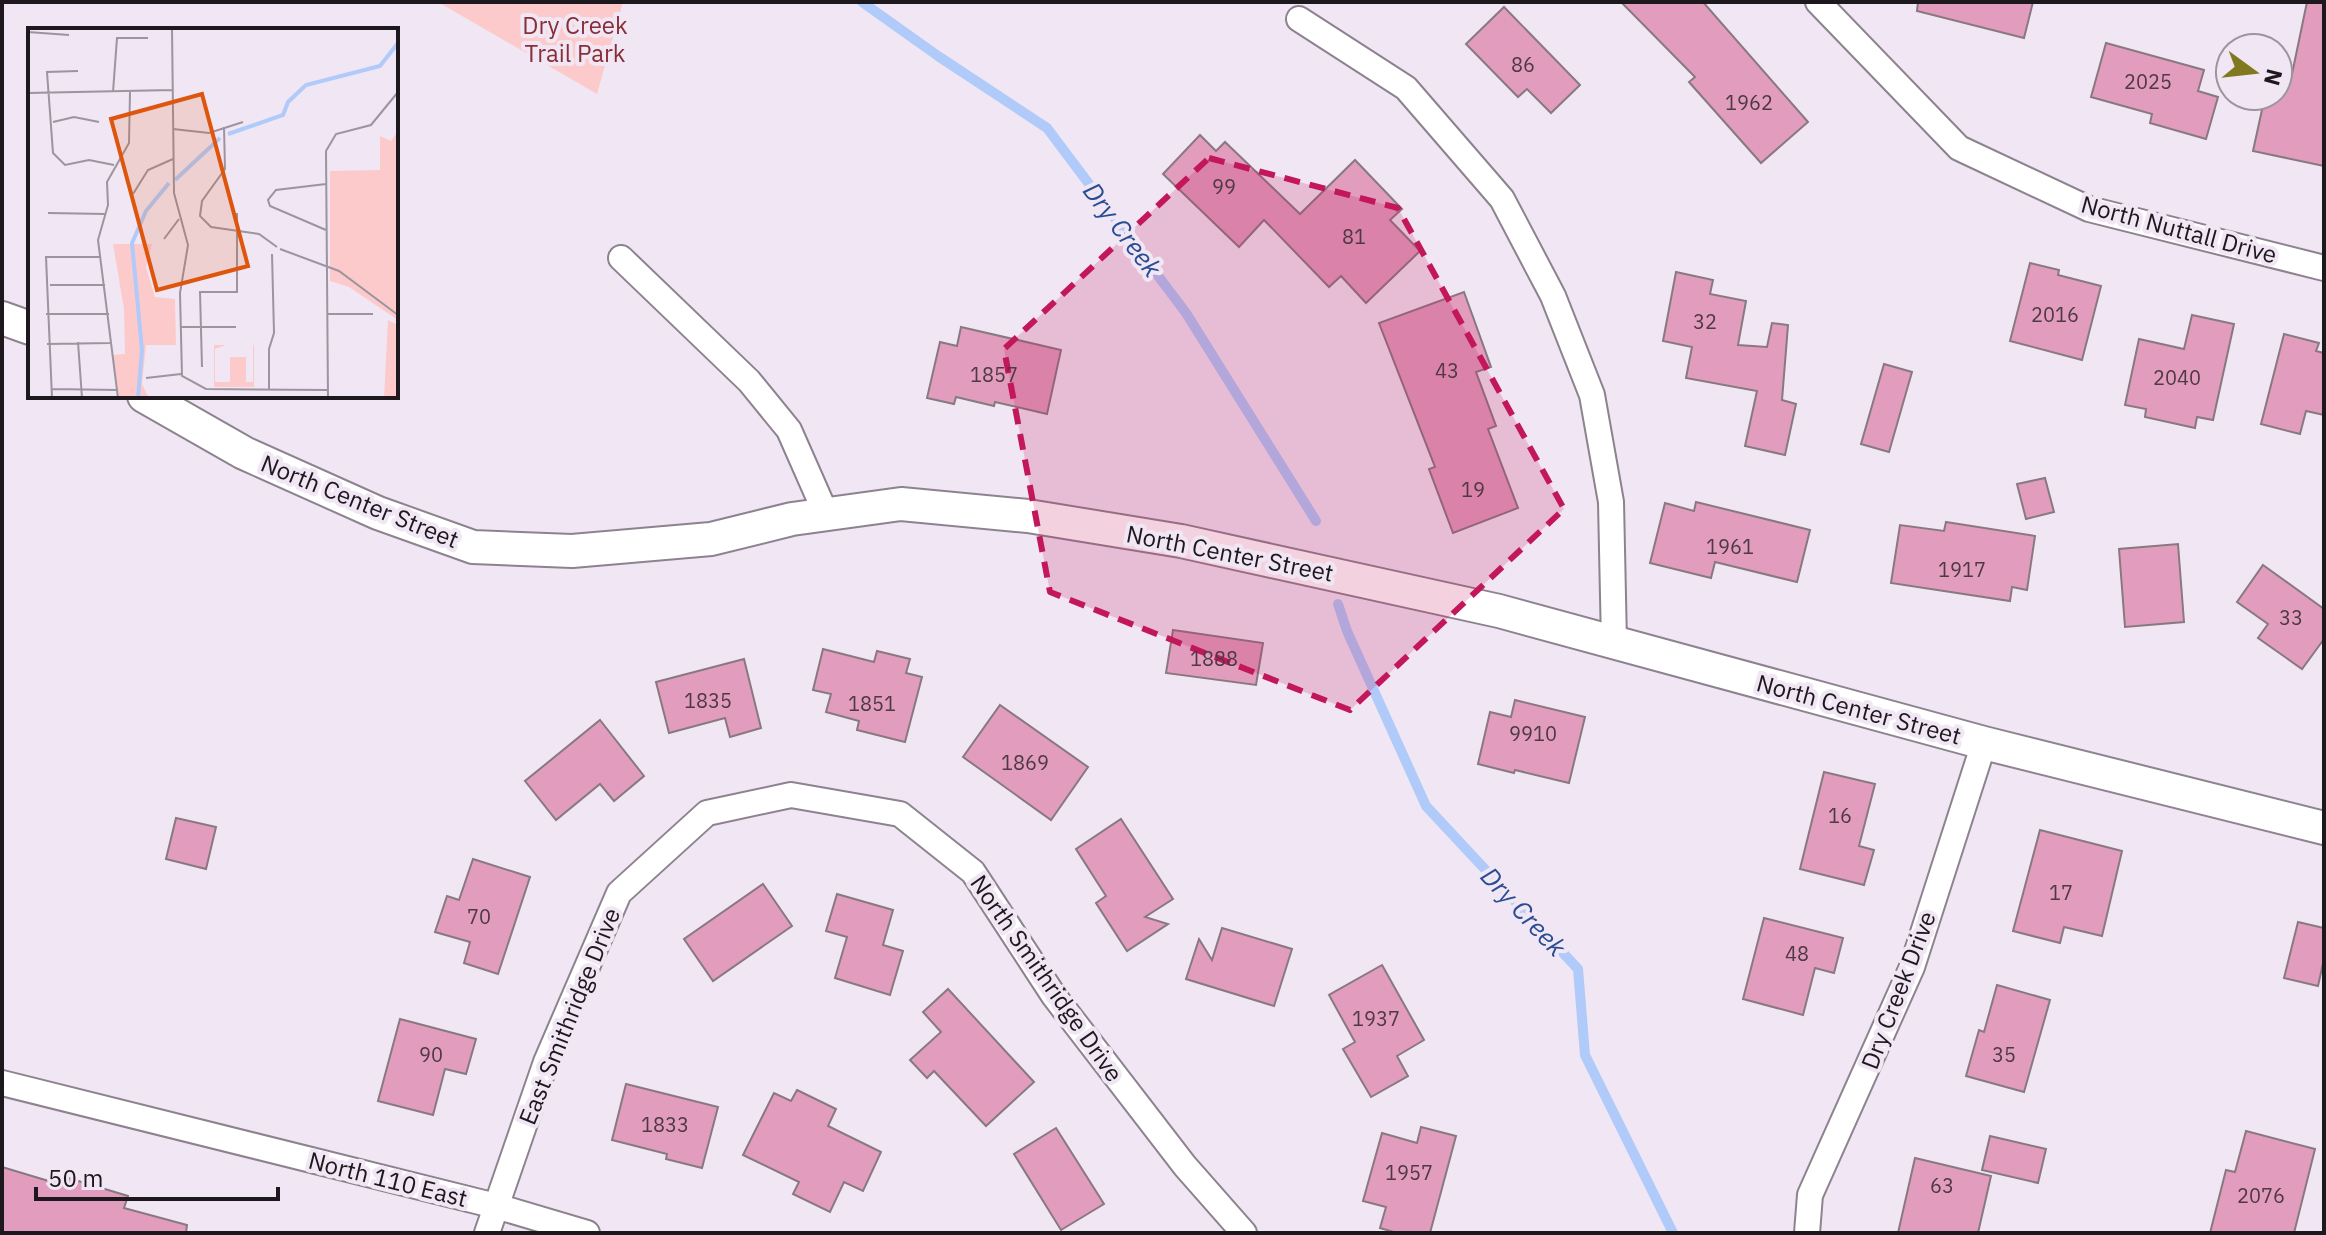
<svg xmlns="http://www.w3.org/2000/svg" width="2326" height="1235" font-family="'IBM Plex Sans',sans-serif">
	<rect width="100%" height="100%" fill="#f1e6f4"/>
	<polygon fill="#fdcacb" points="438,2 623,2 597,94"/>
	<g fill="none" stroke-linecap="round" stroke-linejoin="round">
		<g stroke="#b0cafa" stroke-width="10">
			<polyline points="862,2 938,56 1047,128 1186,313 1316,521"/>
			<polyline points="1338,604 1347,631 1426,806 1578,969 1585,1055 1673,1233"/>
		</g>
	</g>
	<g fill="#e29dbe" stroke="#887980" stroke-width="2">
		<polygon points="1621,2 1703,2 1808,122 1761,163 1689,82 1695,77"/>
		<polygon points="1918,2 2033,2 2024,38 1917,11"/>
		<polygon points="2307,2 2324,2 2324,166 2253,151 2265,96 2278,96 2278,71 2292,74"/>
		<polygon points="1504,7 1580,85 1551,113 1527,89 1518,97 1466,44"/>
		<polygon points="2106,43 2204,70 2198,91 2218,97 2206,139 2150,123 2152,114 2091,97"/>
		<polygon points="1200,135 1216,151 1225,142 1300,214 1355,160 1402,209 1390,220 1420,251 1366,303 1341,276 1329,287 1264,220 1239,247 1163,174"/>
		<polygon points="2030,263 2059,270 2058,275 2101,286 2082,360 2010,341"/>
		<polygon points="1676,272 1713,280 1710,294 1746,301 1738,345 1767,347 1772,323 1788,325 1782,400 1796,404 1785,455 1745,446 1757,391 1686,378 1692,347 1663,341"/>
		<polygon points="1464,292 1491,367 1476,372 1496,426 1488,429 1518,508 1453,533 1429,469 1435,467 1379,323"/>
		<polygon points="2192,315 2234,324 2213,420 2197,417 2195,428 2145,417 2146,409 2125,405 2139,339 2184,349"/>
		<polygon points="961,327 1061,350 1047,414 995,402 994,406 956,397 954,404 927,398 940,342 957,346"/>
		<polygon points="2284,334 2319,343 2316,351 2324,353 2324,415 2306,411 2300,434 2261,424"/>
		<polygon points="1884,364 1912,372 1889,452 1861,444"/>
		<polygon points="2045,478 2054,512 2026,519 2017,484"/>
		<polygon points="1696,502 1810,530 1797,582 1715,562 1711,578 1650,563 1665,503 1694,511"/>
		<polygon points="1946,522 2035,536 2027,590 2012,587 2010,601 1891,583 1900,525 1944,531"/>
		<polygon points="2178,544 2184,622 2125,627 2119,549"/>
		<polygon points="2263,565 2324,609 2324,639 2302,669 2258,638 2268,624 2237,602"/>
		<polygon points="1173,630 1263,643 1256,685 1166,673"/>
		<polygon points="823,649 874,662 877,651 910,659 906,673 922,677 905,742 857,730 859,721 826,712 831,694 813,690"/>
		<polygon points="744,659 761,728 730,737 725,718 669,733 656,682"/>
		<polygon points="1515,700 1585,717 1569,783 1515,770 1514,773 1478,764 1490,712 1511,717"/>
		<polygon points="1000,705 1088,767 1051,820 963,757"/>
		<polygon points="600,720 644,776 614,801 600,784 556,820 525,781"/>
		<polygon points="1824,772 1875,784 1859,846 1874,850 1864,885 1800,869"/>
		<polygon points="176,818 216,827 206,869 166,859"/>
		<polygon points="1121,819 1173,899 1145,917 1168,924 1127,951 1096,903 1106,896 1076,849"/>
		<polygon points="2040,830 2122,851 2102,936 2064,927 2060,943 2013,931"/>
		<polygon points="473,859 530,877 498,974 464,963 470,942 435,932 447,896 459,900"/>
		<polygon points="763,884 792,926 713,981 684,939"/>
		<polygon points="837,894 893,910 883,945 903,951 890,995 835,978 847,937 826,931"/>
		<polygon points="1764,918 1843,938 1834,973 1815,968 1803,1015 1743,999"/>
		<polygon points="2298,922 2324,928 2324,959 2318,986 2284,978"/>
		<polygon points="1222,928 1292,949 1274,1006 1186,979 1199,939 1212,960"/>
		<polygon points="1382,965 1424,1040 1397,1056 1408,1076 1371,1097 1343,1049 1355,1042 1329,995"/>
		<polygon points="1997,985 2050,1000 2024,1092 1966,1076 1979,1030 1984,1032"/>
		<polygon points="948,989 1034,1082 986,1126 934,1071 927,1078 910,1060 941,1032 923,1012"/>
		<polygon points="400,1019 476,1039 466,1074 445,1069 433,1115 378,1101"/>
		<polygon points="626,1084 718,1107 702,1168 666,1159 667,1154 612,1140"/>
		<polygon points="797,1090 836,1109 828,1126 881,1152 863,1191 844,1182 830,1212 793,1194 799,1182 743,1155 774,1093 791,1101"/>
		<polygon points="1421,1127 1456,1136 1430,1233 1397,1233 1380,1228 1386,1207 1363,1201 1382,1133 1417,1143"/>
		<polygon points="1056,1128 1104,1204 1061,1230 1014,1154"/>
		<polygon points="2246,1131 2315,1149 2294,1233 2210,1233 2226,1170 2235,1172"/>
		<polygon points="1990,1136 2046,1149 2038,1183 1982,1170"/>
		<polygon points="1915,1158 1991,1176 1978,1233 1898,1233"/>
		<polygon points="2,1167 62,1185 65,1177 128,1196 124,1208 187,1225 186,1233 2,1233"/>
	</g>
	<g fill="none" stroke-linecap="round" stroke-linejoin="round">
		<g stroke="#8d838f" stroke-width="28">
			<g id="minor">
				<polyline points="1818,2 1959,148 2089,209 2324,268"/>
				<polyline points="1299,19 1406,88 1502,199 1553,296 1592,395 1611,502 1614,643"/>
				<polyline points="621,258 749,381 789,430 826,514"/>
				<polyline points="2,1083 496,1206 587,1233"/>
				<polyline points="487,1233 546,1062 619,893 707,813 791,795 900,814 973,872 1054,996 1185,1166 1244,1233"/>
				<polyline points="1807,1233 1810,1195 1912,967 1984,743"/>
			</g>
		</g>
		<g stroke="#8d838f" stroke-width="36">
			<g id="tertiary">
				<polyline points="2,318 30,328"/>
				<polyline points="144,396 244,453 378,513 473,547 572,551 711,539 792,519 901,504 1028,516 1181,541 1499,611 1984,743 2324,828"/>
			</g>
		</g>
		<use href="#minor" stroke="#fff" stroke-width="24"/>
		<use href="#tertiary" stroke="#fff" stroke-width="32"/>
	</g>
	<path fill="#c2185b" fill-opacity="0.2" stroke="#c2185b" stroke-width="6" stroke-dasharray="16 10" stroke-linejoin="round" d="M1209 158 1398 208 1564 509 1350 710 1050 592 1004 349Z"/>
	<g text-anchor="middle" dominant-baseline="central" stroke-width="8" stroke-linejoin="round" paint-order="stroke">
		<g font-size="20" fill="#4e3945">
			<text x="1523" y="64">86</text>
			<text x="2148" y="81">2025</text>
			<text x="1749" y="102">1962</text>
			<text x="1224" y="186">99</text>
			<text x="1354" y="236">81</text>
			<text x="2055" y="314">2016</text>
			<text x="1705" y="321">32</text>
			<text x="1447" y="370">43</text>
			<text x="994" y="374">1857</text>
			<text x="2177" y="377">2040</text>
			<text x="1473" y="489">19</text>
			<text x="1730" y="546">1961</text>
			<text x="1962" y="569">1917</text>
			<text x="2291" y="617">33</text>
			<text x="1214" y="658">1888</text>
			<text x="708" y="700">1835</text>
			<text x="872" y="703">1851</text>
			<text x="1533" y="733">9910</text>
			<text x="1025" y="762">1869</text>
			<text x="1840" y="815">16</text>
			<text x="2061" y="892">17</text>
			<text x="479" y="916">70</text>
			<text x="1797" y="953">48</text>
			<text x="1376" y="1018">1937</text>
			<text x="431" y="1054">90</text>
			<text x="2004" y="1054">35</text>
			<text x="665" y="1124">1833</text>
			<text x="1409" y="1172">1957</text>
			<text x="1942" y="1185">63</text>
			<text x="2261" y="1195">2076</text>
		</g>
		<g font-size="24" fill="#872e37" stroke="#f1e6f4">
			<text x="575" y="25">Dry Creek<tspan x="575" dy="28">Trail Park</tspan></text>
		</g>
		<g font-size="24" fill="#1c181d" stroke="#f1e6f4">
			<text transform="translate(2179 229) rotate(15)">North Nuttall Drive</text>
			<text transform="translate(360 501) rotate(22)">North Center Street</text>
			<text transform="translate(1230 553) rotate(11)">North Center Street</text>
			<text transform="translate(1859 709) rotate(15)">North Center Street</text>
			<text transform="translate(1047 978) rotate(55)">North Smithridge Drive</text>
			<text transform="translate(1898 990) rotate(-69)">Dry Creek Drive</text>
			<text transform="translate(569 1016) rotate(-68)">East Smithridge Drive</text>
			<text transform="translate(388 1179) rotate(14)">North 110 East</text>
		</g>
		<g font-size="26" font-style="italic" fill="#2a4c92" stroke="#f1e6f4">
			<text transform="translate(1123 229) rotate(53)">Dry Creek</text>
			<text transform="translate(1524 911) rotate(47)">Dry Creek</text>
		</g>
	</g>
	<g transform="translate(28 28)">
		<rect width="370" height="370" fill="#f1e6f4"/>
		<path d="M370 103V292L321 259 302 253V143L352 142V108L363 113ZM85 216H124L118 239 127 269 147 271 148 317H118L114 356 121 370H91L85 327 97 326 96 281ZM360 292 370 297V370H356ZM186 317H226V359H186ZM198 317H225V354H218V329H202V354H187V321Z" fill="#fdcacb" fill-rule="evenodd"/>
		<path fill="none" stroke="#b0cafa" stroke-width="4" d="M200 106 255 87 260 74 278 57 352 38 370 15M147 152 192 110M110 370 114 322 104 215 118 183 141 155"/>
		<path fill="none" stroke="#9c949e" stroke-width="2" d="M144 0 146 165 160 217 152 265 154 348 178 361 300 362M0 4 41 7M50 43 19 44 25 125 37 137 61 132 86 137M85 64 89 10H120M0 65 144 62M25 94 46 89 71 94M196 99 197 141 174 173 172 188 183 199 231 206 249 219M145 101 181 105 215 94M298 156 248 162 240 172 242 178 298 202M105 166 120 142 145 131M20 185 77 186M136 211 151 191M252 221 311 243 370 287M22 257H77M18 286H81M299 286H345M152 299H208M50 314 54 370M19 316 82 315M174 339 172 264H209V185M118 350 153 346M24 361 89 362M241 362V321L246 305 244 226M24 370 18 229H72M90 370 70 212 80 177 79 154 101 115 102 64M300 370 298 123 308 106 343 97 370 64"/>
		<path fill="#de560d" fill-opacity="0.15" stroke="#de560d" stroke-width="4" d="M174 66 220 238 129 262 83 91Z"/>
		<rect width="370" height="370" fill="none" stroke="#1c181d" stroke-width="4"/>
	</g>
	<rect width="2326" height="1235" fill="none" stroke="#1c181d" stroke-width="8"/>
	<g transform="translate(2254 72) rotate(105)"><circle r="38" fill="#f1e6f4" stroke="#9c949e" stroke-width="2"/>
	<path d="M0-6L14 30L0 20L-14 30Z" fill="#81791f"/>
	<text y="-12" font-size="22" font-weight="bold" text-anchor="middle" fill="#1c181d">N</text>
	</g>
	<path d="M36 1187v12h242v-12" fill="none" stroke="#1c181d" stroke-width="4"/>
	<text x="48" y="1187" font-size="24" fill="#1c181d" stroke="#f1e6f4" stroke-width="6" paint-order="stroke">50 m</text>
</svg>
